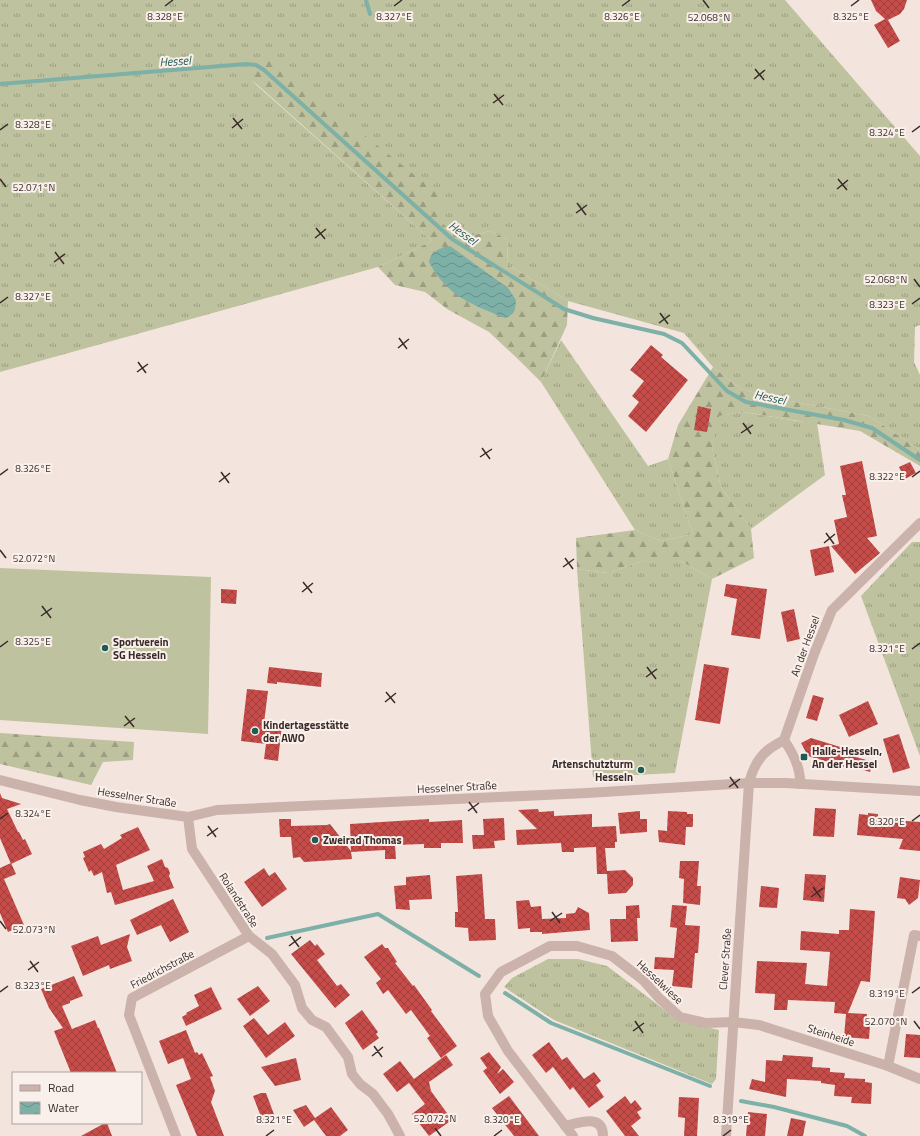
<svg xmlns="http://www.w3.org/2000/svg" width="920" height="1136" font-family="'Titillium Web',sans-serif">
	<defs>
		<pattern id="grass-tufts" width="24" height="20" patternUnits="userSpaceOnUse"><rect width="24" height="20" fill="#bec29e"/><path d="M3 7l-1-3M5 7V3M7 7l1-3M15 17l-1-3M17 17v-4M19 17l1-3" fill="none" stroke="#9b9e81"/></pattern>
		<pattern id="forest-firs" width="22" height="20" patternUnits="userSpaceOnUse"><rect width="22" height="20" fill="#bec29e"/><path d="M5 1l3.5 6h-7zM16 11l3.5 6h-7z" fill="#9b9e81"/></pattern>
		<pattern id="water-waves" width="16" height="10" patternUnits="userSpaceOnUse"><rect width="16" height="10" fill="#7db0a7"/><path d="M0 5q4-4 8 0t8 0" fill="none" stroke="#678f88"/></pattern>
		<pattern id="building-cross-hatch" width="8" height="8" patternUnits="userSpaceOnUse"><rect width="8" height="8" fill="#c64c49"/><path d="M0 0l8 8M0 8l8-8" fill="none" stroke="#a23f3d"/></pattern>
	</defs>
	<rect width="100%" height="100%" fill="#f3e5de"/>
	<g fill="url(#grass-tufts)">
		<polygon points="0,0 785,0 920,156 920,325 915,327 914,362 920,375 920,450 869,416 774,398 741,389 713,367 684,333 568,301 508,265 507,239 490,231 459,239 439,221 251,80 432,241 378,267 0,372"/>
		<polygon points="561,340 648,466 668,459 693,534 661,541 635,530 541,382"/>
		<polygon points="744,412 797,421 817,423 825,475 751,529 721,487 712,448 718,416"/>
		<polygon points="912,542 920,542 920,756 861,596"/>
		<polygon points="646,560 679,560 712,579 675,773 593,777 577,569 608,573"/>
		<polygon points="548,959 578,959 607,966 678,1020 719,1030 716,1079 712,1084 554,1020 504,987 512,978"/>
	</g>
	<g fill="url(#forest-firs)">
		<polygon points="268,58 442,197 439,220 459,239 490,231 507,239 508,265 568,301 567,325 541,382 521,362 489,332 447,309 425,292 395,285 378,267 432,241 251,79"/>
		<polygon points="713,367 741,389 774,398 869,416 920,450 920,466 860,431 744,412 719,416 712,448 721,487 751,529 754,558 712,579 679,560 646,560 608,573 577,569 576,538 635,530 661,541 693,534 668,459 678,425"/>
		<polygon points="0,733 134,742 133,760 103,762 91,785 0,764"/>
	</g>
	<polygon fill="#bec29e" points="0,568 211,577 208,734 0,720"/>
	<path fill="url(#water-waves)" d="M450 246 508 288 516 300C515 310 516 314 505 318 471 304 447 296 429 262 431 251 440 248 450 246Z"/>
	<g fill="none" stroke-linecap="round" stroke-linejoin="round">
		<g stroke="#7db0a7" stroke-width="4">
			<polyline points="366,0 370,14"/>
			<polyline points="0,84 246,64 256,65 264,70 452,239 564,309 593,318 664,334 682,343 727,391 746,402 844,420 872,428 920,460"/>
			<polyline points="267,938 378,914 479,976"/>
			<polyline points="505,993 551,1023 710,1086"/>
			<polyline points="741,1101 774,1107 847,1126 865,1136"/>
		</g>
	</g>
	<g fill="url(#building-cross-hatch)">
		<polygon points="871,0 907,0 904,9 900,14 888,20 900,41 888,48 874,25 885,19 876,11"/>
		<polygon points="651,345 663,355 661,357 688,380 646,432 628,416 639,402 632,396 644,381 630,370"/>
		<polygon points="698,406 711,409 707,432 694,430"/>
		<polygon points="862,461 877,536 867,538 880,553 855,574 831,546 839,544 834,520 847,517 842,495 846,495 840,466"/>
		<polygon points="910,462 916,473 905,479 899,467"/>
		<polygon points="829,546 834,572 815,576 810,550"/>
		<polygon points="726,584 767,589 760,639 731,635 737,599 724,596"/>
		<polygon points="221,589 237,590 236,604 221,603"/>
		<polygon points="794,609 800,639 787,642 781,612"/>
		<polygon points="704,664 729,668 720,724 695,720"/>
		<polygon points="269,667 322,673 321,687 277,682 277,684 267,683"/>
		<polygon points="247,689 268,691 264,723 282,725 278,761 264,759 266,744 241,741"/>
		<polygon points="813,695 824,698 817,721 806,718"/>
		<polygon points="868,701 878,724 849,737 839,715"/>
		<polygon points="899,734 910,768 893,773 883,739"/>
		<polygon points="811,738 850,750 849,755 873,762 870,772 846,764 845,767 808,756 801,743"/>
		<polygon points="0,793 2,798 21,804 7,809 18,832 19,832 23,840 25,839 32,854 11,864 0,838"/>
		<polygon points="815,808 836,809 834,837 813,836"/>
		<polygon points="538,809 539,812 554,811 554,816 592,814 592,827 616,826 617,842 615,842 615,848 605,848 607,871 625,870 633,878 633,885 626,893 608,894 607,874 597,874 596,847 574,848 574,852 562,852 561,843 517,845 516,830 537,829 518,810"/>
		<polygon points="640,811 640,819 647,819 647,832 620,834 618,813"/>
		<polygon points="668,811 687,812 687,814 693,814 693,826 692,827 686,827 685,845 659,842 658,830 667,831"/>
		<polygon points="868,813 878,814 878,819 920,822 920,851 899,849 903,839 857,835 859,814 868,815"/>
		<polygon points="504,818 505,840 494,841 495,848 473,849 472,835 484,835 483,819"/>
		<polygon points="279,819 291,819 291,826 327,825 330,824 351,851 350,824 429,819 429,822 462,820 463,843 441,843 441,848 424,848 424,844 395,845 396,859 385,859 385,850 351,852 352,859 304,862 300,857 293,858 291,837 280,837"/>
		<polygon points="138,827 150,850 116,865 123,890 154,881 147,866 162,859 165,867 168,868 170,873 169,876 174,888 115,905 111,892 107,893 102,872 94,876 91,870 89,872 83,858 85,857 83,852 101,844 104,849 122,838 120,835"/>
		<polygon points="680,861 699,861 697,886 701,886 700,905 683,903 684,879 679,878"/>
		<polygon points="11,863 16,874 4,879 24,925 8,932 0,913 0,868"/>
		<polygon points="264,868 269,876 275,872 287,889 262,907 244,882"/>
		<polygon points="482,874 485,919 495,919 496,940 469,941 468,928 455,927 455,912 458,912 456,876"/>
		<polygon points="805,874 826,875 824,902 803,900"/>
		<polygon points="430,875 432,899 409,900 410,910 396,909 394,886 406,885 406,877"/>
		<polygon points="900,877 920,880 918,898 909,905 905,899 897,898"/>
		<polygon points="761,886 779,888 777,908 759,907"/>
		<polygon points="173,899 189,932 170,942 161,925 137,935 130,920"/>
		<polygon points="529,900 531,907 541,906 542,919 566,918 566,914 575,913 578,907 589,913 590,930 542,934 542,932 530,932 530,928 518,929 516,901"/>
		<polygon points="639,905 640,918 637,918 638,941 611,942 610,919 626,919 626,906"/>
		<polygon points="672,905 687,906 685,925 700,926 698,953 695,953 692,988 672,986 674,970 654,969 655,957 674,958 677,928 670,927"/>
		<polygon points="850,909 875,911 870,982 861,981 848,1013 867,1014 866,1025 870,1025 869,1039 844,1037 846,1014 834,1013 835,1002 788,1000 787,1010 774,1010 775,994 755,993 757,961 807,963 805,984 827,986 830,952 800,950 801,931 839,934 839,930 849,930"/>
		<polygon points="130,934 127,947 132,961 110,969 109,965 83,976 71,946 98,936 101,945"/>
		<polygon points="310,940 315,946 317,944 325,954 317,960 337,986 341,984 350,995 335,1008 291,954"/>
		<polygon points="382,944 385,948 388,948 397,962 395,963 413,986 414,985 432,1010 431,1011 457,1046 441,1058 427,1038 430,1036 411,1010 406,1014 388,990 383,994 376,983 381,979 364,957"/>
		<polygon points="74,976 83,996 70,1001 70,1003 62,1006 72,1029 95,1020 98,1028 99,1028 117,1073 71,1073 54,1031 63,1028 49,1008 41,989"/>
		<polygon points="258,986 270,1001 250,1016 237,999"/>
		<polygon points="211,987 222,1009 186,1026 182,1017 187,1014 186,1013 199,1006 194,995"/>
		<polygon points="362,1010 378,1032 376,1034 379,1038 363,1050 345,1023"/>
		<polygon points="254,1018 268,1035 285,1022 295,1036 266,1058 243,1026"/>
		<polygon points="186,1030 195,1053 197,1052 199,1055 202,1053 213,1076 210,1077 215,1091 211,1102 224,1136 197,1136 176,1085 191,1079 183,1058 168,1064 159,1041"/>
		<polygon points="906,1034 920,1035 920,1058 904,1057"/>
		<polygon points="549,1042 562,1060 567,1057 584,1079 594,1072 601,1081 596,1085 604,1097 589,1108 573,1087 570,1090 553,1067 546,1073 532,1055"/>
		<polygon points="489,1052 501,1067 497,1074 503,1069 514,1082 500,1094 483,1071 487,1068 480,1058"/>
		<polygon points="446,1055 453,1065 429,1082 431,1091 452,1120 429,1136 412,1114 425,1104 409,1083 397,1092 383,1074 400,1061 414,1079"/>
		<polygon points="783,1055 813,1057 812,1067 830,1068 830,1072 845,1073 844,1078 865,1079 865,1082 872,1083 871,1104 851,1103 852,1097 834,1096 835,1085 821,1083 821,1081 787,1079 786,1097 749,1089 752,1079 765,1082 766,1060 782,1061"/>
		<polygon points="296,1058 301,1080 275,1086 261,1067"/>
		<polygon points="261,1093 266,1093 275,1117 263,1122 253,1096"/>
		<polygon points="509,1096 539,1136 514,1136 492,1108"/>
		<polygon points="625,1096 631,1104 635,1100 642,1109 637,1112 641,1118 631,1126 639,1136 625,1136 606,1111"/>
		<polygon points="679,1097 699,1098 697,1136 684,1136 685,1118 678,1117"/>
		<polygon points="306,1105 315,1118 331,1107 348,1130 340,1136 326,1136 314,1120 304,1127 293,1110"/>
		<polygon points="748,1112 767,1114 765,1136 746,1136"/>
		<polygon points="791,1118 806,1121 803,1136 787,1136"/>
		<polygon points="105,1123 107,1123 112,1136 81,1136"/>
	</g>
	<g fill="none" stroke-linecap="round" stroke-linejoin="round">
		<g stroke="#cbb2aa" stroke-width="10">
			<path d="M784 740C793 753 801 768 800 784"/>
			<polyline points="0,780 80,800 116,807 188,817 217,810 587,793 749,783 786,783 920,791"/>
			<polyline points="188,817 192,849 249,936 272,954 295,985 302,1008 312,1020 326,1027 348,1057 352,1074 360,1084 373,1094 388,1114 400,1136"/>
			<polyline points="888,1066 914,935 920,936"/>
			<path d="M565 1126C579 1123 603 1113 603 1136"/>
			<polyline points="176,1136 129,1015 132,998 249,936"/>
			<polyline points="573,1136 508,1051 488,1016 485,994 501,972 503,971 550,946 577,946 612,956 643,980 659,998 680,1017 706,1023 733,1022 759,1025 888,1066 920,1079"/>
			<path d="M726 1136 749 783C752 771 758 758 768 750 773 746 779 743 784 740L814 654 832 610 920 523"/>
		</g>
	</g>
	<path fill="none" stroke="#392b29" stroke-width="1.5" d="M703 0 709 8M165 6 173 0M394 6 402 0M622 6 630 0M851 6 859 0M755 69 764 80M754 79 765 70M494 94 503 105M493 103 504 95M233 118 242 129M232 128 243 119M0 130 8 124M912 132 920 126M0 179 6 187M838 179 847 190M837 189 848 180M577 203 586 215M576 213 587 205M316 228 325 239M315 238 326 229M55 252 64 264M54 262 65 254M914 279 920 287M0 303 8 297M912 304 920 298M660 313 668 324M659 323 670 315M399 338 407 349M398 348 409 339M138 362 146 373M137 372 148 364M743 423 751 434M741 433 753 425M482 448 490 459M480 457 492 449M221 472 229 483M0 475 8 469M912 477 920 471M219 482 230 473M826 533 834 544M824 543 835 534M0 550 6 558M565 558 573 569M563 567 574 559M303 582 312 593M302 592 313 583M42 606 51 618M41 616 52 608M0 647 8 641M912 649 920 643M647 667 656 679M646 677 657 669M386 692 395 703M385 702 396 693M125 716 134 727M124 726 135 718M730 777 738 788M729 787 740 779M469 802 477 813M468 811 479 803M0 819 8 813M912 821 920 815M208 826 216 837M207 836 218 828M813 887 821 898M811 897 823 888M552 912 560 923M0 921 6 929M550 921 562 913M291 936 299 947M289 946 301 937M30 961 38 972M28 970 39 962M0 992 8 986M912 993 920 987M635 1021 643 1033M914 1021 920 1029M633 1031 644 1023M374 1046 382 1057M372 1056 383 1047M435 1128 441 1136M266 1136 274 1130M494 1136 502 1130M723 1136 731 1130"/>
	<g fill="#1e5b52" stroke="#faf0eb" stroke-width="1.5">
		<circle cx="105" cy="648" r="4"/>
		<circle cx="255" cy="731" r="4"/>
		<rect x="800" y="753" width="8" height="8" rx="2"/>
		<circle cx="641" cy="770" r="4"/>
		<circle cx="315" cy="840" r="4"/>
	</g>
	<g text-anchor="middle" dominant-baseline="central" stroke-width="4" stroke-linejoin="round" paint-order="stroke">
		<g font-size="11" font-weight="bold" fill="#392b29" stroke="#faf0eb" text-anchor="start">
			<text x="113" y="642">Sportverein<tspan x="113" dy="13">SG Hesseln</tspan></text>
			<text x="263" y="725">Kindertagesstätte<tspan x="263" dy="13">der AWO</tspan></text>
			<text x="812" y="751">Halle-Hesseln,<tspan x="812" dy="13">An der Hessel</tspan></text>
			<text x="633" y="764" text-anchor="end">Artenschutzturm<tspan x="633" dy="13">Hesseln</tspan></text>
			<text x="323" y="840">Zweirad Thomas</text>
		</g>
		<g font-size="11" fill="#392b29" stroke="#faf0eb">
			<text transform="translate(805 646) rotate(-70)">An der Hessel</text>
			<text transform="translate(457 787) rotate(-3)">Hesselner Straße</text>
			<text transform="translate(137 797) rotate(9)">Hesselner Straße</text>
			<text transform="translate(239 900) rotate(57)">Rolandstraße</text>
			<text transform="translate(725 959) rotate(-86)">Clever Straße</text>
			<text transform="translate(162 969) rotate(-28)">Friedrichstraße</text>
			<text transform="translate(660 982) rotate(43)">Hesselwiese</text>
			<text transform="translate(831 1035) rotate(18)">Steinheide</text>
		</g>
		<g font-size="12" font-style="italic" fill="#1e5b52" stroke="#faf0eb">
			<text transform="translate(175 61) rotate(-4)">Hessel</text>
			<text transform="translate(463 233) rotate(36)">Hessel</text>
			<text transform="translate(770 397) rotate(12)">Hessel</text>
		</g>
	</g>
	<g font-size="10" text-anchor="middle" fill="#392b29" stroke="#faf0eb" stroke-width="4" stroke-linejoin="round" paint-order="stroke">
		<text x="165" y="20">8.328°E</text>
		<text x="394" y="20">8.327°E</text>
		<text x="622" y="20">8.326°E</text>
		<text x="851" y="20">8.325°E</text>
		<text x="709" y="21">52.068°N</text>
		<text x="33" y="128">8.328°E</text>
		<text x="887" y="136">8.324°E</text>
		<text x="34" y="191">52.071°N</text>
		<text x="886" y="283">52.068°N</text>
		<text x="33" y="300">8.327°E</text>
		<text x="887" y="308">8.323°E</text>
		<text x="33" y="472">8.326°E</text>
		<text x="887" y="480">8.322°E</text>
		<text x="34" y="562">52.072°N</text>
		<text x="33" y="645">8.325°E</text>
		<text x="887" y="652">8.321°E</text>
		<text x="33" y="817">8.324°E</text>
		<text x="887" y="825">8.320°E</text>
		<text x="34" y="933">52.073°N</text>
		<text x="33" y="989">8.323°E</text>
		<text x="887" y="997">8.319°E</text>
		<text x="886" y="1025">52.070°N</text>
		<text x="435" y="1122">52.072°N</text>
		<text x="274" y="1123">8.321°E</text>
		<text x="502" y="1123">8.320°E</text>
		<text x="731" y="1123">8.319°E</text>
	</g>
	<rect x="12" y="1072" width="130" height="52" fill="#faf0eb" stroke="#ada19d"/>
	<rect x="20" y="1085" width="20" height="6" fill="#cbb2aa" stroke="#ada19d"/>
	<text x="48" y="1092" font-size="12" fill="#392b29">Road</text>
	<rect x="20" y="1102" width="20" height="12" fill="url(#water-waves)" stroke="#ada19d"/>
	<text x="48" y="1112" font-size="12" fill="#392b29">Water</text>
</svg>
